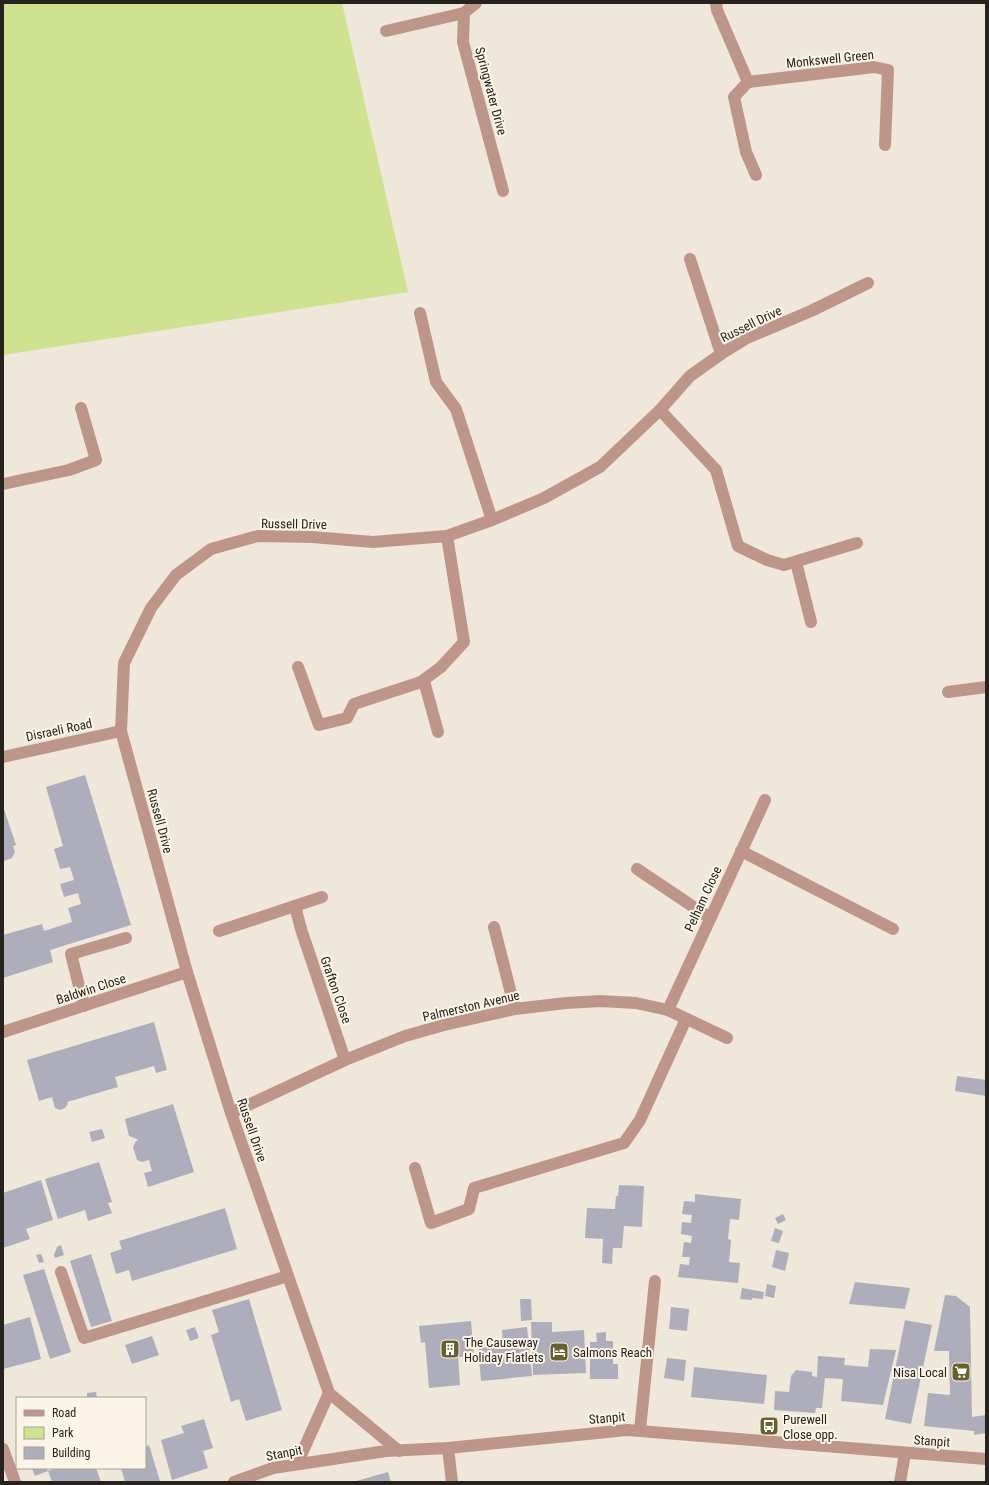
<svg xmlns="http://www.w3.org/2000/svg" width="989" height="1485" font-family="'Roboto Condensed',sans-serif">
	<rect width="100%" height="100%" fill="#efe7da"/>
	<polygon fill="#cee290" points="3,3 342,3 408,292 3,355"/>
	<g fill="#aeadbb">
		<polygon points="85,775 131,925 50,950 53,962 3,978 3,935 42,924 44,931 72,922 68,908 81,904 78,893 64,897 60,884 74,880 70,867 60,869 54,849 63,846 46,787"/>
		<polygon points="3,809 4,809 16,845 13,846 15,852 12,858 4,861 3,861"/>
		<polygon points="154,1022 167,1070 156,1073 154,1066 115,1077 118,1087 67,1102 68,1104 65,1108 60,1110 55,1108 52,1097 39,1101 27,1060"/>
		<polygon points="957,1076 986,1080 986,1096 955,1091"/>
		<polygon points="173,1104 194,1172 148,1187 144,1173 152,1171 149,1160 142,1162 137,1160 133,1147 136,1141 139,1140 129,1136 125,1119"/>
		<polygon points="102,1129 105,1138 92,1142 89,1132"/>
		<polygon points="99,1162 112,1202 108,1203 112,1213 88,1221 85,1210 58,1219 45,1179"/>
		<polygon points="41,1180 53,1220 26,1229 30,1239 3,1248 3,1193"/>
		<polygon points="619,1185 644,1186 642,1227 624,1226 622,1248 613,1248 612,1264 602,1263 603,1239 585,1238 587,1208 615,1209 616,1196 618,1196"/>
		<polygon points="695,1194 741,1199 739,1220 730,1219 728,1239 731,1240 729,1262 740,1263 738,1283 678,1277 680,1264 689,1265 690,1257 682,1257 684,1242 691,1243 692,1236 681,1234 682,1222 691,1223 692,1215 682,1214 684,1201 695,1202"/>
		<polygon points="225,1208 237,1249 132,1281 129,1270 116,1274 110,1253 122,1249 119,1241"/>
		<polygon points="783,1214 786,1220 778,1224 775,1218"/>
		<polygon points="775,1228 783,1231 779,1243 771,1241"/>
		<polygon points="61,1245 64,1255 55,1258 54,1255 57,1247"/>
		<polygon points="776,1250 789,1253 785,1271 772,1267"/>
		<polygon points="41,1254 44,1262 39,1263 36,1255"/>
		<polygon points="91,1254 112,1321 91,1327 70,1261"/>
		<polygon points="44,1269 71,1352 50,1359 23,1275"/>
		<polygon points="855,1282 910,1288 905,1309 849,1304"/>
		<polygon points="767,1284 776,1286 774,1298 765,1296"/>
		<polygon points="742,1288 764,1292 763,1299 752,1298 752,1300 740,1299"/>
		<polygon points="945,1295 956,1296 970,1307 972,1417 986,1415 986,1433 974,1435 974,1431 924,1426 928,1393 950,1395 949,1351 934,1351"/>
		<polygon points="249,1299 282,1410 246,1421 239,1399 231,1402 211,1335 219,1332 212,1310"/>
		<polygon points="520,1299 531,1299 532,1320 521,1321"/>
		<polygon points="671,1307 689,1309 687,1331 669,1329"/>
		<polygon points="30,1317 41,1359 3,1369 3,1325"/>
		<polygon points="905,1320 932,1325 911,1424 885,1419"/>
		<polygon points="471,1321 474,1356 458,1357 460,1385 429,1388 425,1342 421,1343 419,1326"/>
		<polygon points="531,1322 552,1322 552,1332 584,1330 586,1373 533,1375"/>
		<polygon points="195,1327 199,1338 190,1341 186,1330"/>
		<polygon points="527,1327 532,1376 481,1381 478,1348 503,1345 502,1330"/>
		<polygon points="606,1332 606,1341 613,1341 613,1364 618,1364 618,1379 590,1379 590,1342 597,1342 596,1333"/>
		<polygon points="152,1336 159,1355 132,1364 125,1345"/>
		<polygon points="870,1349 896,1350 883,1405 841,1401 843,1379 825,1378 822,1408 816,1408 815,1413 774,1410 775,1391 789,1392 791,1376 796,1370 812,1372 812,1376 817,1377 818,1356 845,1358 844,1365 868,1367"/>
		<polygon points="667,1358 686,1360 684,1381 664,1378"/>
		<polygon points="694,1367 767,1375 764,1404 691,1397"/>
		<polygon points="96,1392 97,1398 87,1398 87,1393"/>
		<polygon points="204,1419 213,1448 203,1451 208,1468 172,1480 161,1440 184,1433 181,1426"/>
		<polygon points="149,1445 160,1481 125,1482 121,1468 145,1468 145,1447"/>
		<polygon points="32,1468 46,1468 48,1471 35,1476"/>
		<polygon points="56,1468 96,1468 101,1482 52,1482 48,1471"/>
		<polygon points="388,1472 391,1482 353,1482"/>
	</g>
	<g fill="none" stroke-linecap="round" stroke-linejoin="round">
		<g stroke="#bd9689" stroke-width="12">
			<polyline points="476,3 464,13 463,42 503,191"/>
			<polyline points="716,3 717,10 748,82 734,97 746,152 756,175"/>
			<polyline points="386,31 464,13"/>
			<polyline points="748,82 874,67 888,70 885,145"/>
			<polyline points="690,259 721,354"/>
			<polyline points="420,313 436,382 456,409 492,520"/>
			<polyline points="660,410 716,470 738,546 767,560 784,565 857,543"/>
			<polyline points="3,484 69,470 96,460 81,408"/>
			<polyline points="796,562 811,622"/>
			<polyline points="298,667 319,725 347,718 354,704 421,682 441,667 464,642 447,536"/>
			<polyline points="424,681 438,732"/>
			<polyline points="948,692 986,687"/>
			<polyline points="3,757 121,731"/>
			<polyline points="741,851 893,929"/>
			<polyline points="637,869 710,918"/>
			<polyline points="295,906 301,929 345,1060"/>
			<polyline points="494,927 515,1009"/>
			<polyline points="219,931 322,897"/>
			<polyline points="84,1006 71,954 126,938"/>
			<polyline points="668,1010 765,800"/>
			<polyline points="3,1032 187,972"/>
			<polyline points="231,1113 345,1060 405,1036 444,1025 515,1009 566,1003 600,1001 636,1003 668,1010 727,1038"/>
			<polyline points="415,1168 431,1223 469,1209 474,1188 624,1143 640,1120 686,1019"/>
			<polyline points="61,1272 84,1338 288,1276"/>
			<polyline points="640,1430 655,1281"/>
			<polyline points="448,1448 452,1482"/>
			<polyline points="3,1449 15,1482"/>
			<polyline points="399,1451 329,1393 231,1113 187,972 121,731 124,663 151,608 176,575 211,549 258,536 312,537 373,542 447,536 492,520 544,498 600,467 660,410 690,376 721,354 747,338 811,311 868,283"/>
			<polyline points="297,1464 329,1393"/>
			<polyline points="234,1482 273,1468 386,1451 448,1448 627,1430 986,1459"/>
			<polyline points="900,1482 905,1454"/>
		</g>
	</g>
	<defs>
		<g id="building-square" transform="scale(1)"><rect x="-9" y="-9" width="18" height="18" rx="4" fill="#69602d" stroke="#fcf5e7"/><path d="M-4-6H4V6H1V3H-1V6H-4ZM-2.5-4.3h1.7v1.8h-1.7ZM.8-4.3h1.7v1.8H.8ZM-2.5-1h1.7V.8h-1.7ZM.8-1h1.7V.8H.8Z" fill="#fff"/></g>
		<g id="hotel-square" transform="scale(1)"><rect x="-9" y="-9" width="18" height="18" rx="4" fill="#69602d" stroke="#fcf5e7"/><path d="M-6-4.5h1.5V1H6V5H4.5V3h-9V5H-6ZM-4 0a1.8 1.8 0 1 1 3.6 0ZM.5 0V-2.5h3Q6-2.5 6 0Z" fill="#fff"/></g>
		<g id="supermarket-square" transform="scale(1)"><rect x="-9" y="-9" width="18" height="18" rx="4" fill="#69602d" stroke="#fcf5e7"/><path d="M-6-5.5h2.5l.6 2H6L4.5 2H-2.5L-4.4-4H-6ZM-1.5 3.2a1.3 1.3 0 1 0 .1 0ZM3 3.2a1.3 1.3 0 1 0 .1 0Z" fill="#fff"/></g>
		<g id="bus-square" transform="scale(1)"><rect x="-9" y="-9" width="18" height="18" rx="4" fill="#69602d" stroke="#fcf5e7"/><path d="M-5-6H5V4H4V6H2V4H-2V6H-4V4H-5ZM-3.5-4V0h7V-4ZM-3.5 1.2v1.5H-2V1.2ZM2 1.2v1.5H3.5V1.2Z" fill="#fff"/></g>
	</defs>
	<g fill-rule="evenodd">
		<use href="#building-square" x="450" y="1349"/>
		<use href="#hotel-square" x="559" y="1352"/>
		<use href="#supermarket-square" x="961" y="1372"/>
		<use href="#bus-square" x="769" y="1426"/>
	</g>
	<g text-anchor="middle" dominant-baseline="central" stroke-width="4" stroke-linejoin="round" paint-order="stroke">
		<g font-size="13" fill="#26231e" stroke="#fcf5e7">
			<text transform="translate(830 59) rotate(-6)">Monkswell Green</text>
			<text transform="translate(491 91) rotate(75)">Springwater Drive</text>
			<text transform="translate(751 324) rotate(-26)">Russell Drive</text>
			<text transform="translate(294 524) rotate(1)">Russell Drive</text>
			<text transform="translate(59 730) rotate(-12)">Disraeli Road</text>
			<text transform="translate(160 821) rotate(75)">Russell Drive</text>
			<text transform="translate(703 899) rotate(-65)">Pelham Close</text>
			<text transform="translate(91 989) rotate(-18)">Baldwin Close</text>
			<text transform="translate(336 990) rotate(71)">Grafton Close</text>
			<text transform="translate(471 1006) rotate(-13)">Palmerston Avenue</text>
			<text transform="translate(252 1130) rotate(71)">Russell Drive</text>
			<text transform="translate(607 1418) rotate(-5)">Stanpit</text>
			<text transform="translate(932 1441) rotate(4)">Stanpit</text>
			<text transform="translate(284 1453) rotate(-11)">Stanpit</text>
		</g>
		<g font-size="13" fill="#26231e" stroke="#fcf5e7" text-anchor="start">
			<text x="464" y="1342">The Causeway<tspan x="464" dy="15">Holiday Flatlets</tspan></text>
			<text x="573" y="1352">Salmons Reach</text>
			<text x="947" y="1372" text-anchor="end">Nisa Local</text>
			<text x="783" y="1419">Purewell<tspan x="783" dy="15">Close opp.</tspan></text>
		</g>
	</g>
	<rect width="989" height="1485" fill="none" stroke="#26231e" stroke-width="8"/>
	<rect x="16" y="1397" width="130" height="72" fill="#fcf5e7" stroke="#a6a197"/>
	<rect x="24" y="1410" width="20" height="6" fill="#bd9689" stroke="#a6a197"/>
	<text x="52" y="1417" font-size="12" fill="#26231e">Road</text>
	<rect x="24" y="1427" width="20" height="12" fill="#cee290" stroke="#a6a197"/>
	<text x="52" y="1437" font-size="12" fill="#26231e">Park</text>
	<rect x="24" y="1447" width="20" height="12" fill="#aeadbb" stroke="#a6a197"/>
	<text x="52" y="1457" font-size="12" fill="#26231e">Building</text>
</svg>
